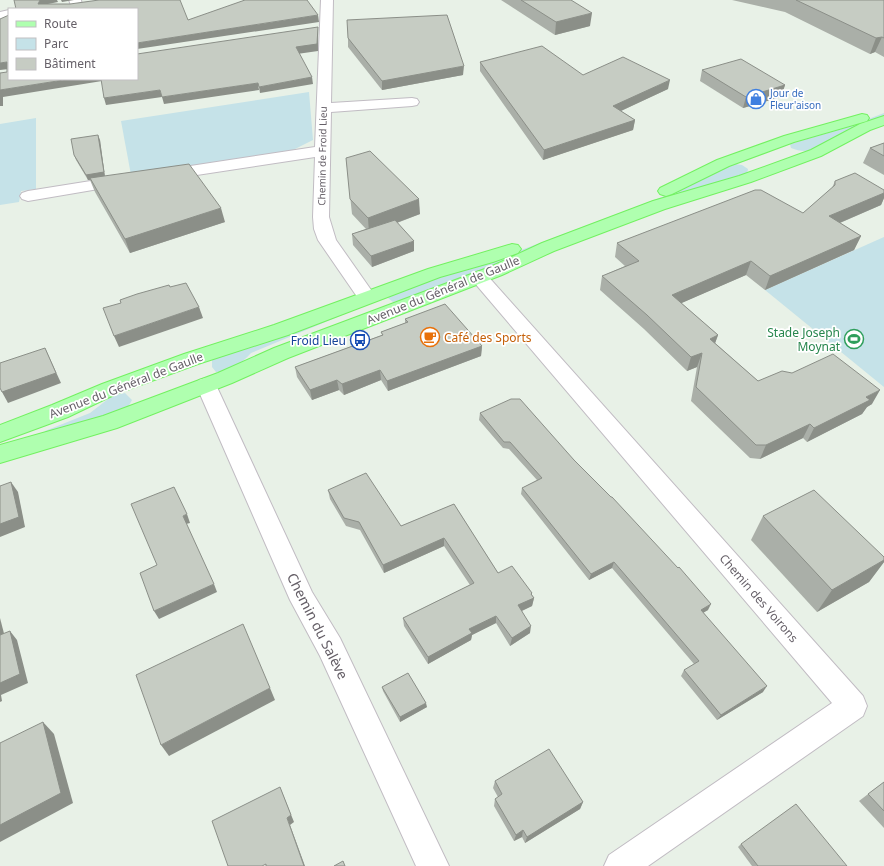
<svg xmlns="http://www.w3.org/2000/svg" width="884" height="866" font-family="'Noto Sans',sans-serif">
	<rect width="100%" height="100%" fill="#e8f1e7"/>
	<g fill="#c5e2e8">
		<polygon points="309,92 313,140 293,150 131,175 121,121"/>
		<path d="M884 113V117L812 150C804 152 799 151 791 148L790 144 845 128Z"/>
		<polygon points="36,118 36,189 21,191 19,202 0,205 0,124"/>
		<path d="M735 164 742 165 748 169 747 174 686 191 626 213 488 267C460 282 424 298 393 302L388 298 391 294 441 275 487 263 683 189 720 170Z"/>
		<polygon points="884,237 884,387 765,290"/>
		<path d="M347 313 251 353C241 364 231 372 216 372L212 367V360L222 354 246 349Z"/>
		<polygon points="125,393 132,400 127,409 44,435 45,431 90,413 112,396"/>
	</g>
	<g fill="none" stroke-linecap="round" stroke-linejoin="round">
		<g stroke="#c1bcc3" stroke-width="2">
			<g id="minor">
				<polygon points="69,0 81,0 82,5 80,8 72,8"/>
				<polygon points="321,0 333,0 331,103 412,98 417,99 419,102 417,105 412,106 331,112 329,217 336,240 376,297 374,301 367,303 360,301 318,240 314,229 313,217 315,157 164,180 158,178 156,175 158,172 164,170 315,147"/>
				<polygon points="9,10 9,18 0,20 0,12"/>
				<polygon points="122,176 128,178 130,181 128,184 28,201 22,199 20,196 22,193 28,191"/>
				<polygon points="479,271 485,273 863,696 867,706 863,716 648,866 604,866 609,855 832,703 473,281 470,277 473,273"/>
				<polygon points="206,378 213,380 216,385 312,592 340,638 449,866 416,866 320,656 290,600 196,385 199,380"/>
			</g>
		</g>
		<g stroke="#72f160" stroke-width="2">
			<g id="major">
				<polygon points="862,114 867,115 869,118 867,121 794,142 729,166 672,194 666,196 660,194 658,191 660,188 717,160 784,136"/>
				<polygon points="884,116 884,125 870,130 821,156 751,182 665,209 554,251 502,275 288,358 232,383 117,428 0,463 0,445 103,416 218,373 274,348 490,267 542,243 653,201 739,176 811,150 860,124"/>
				<polygon points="512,244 518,245 521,249 518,253 493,262 440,277 288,335 198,364 116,394 68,417 0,442 0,425 52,405 102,384 184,354 274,325 428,269"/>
			</g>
		</g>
		<use href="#minor" fill="#fff" fill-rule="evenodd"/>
		<use href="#major" fill="#afffaf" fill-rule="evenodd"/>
	</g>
	<g fill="#aaafa8">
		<polygon points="501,0 571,0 590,26 555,35"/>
		<polygon points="732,0 884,0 884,57 875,52 870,54 785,12"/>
		<polygon points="348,38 463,75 382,90 348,47"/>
		<polygon points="480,62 583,75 668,89 621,111 635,120 633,130 543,160 480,71"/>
		<polygon points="702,70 785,85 781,97 743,108 700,81"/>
		<polygon points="100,140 105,176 225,222 130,253 95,192 90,180 88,180 76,160 74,155"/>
		<polygon points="884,143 884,175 863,163 870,148"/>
		<polygon points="346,158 420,214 397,223 414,251 372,267 353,245 352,234 366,229 352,214"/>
		<polygon points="835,181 884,190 884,198 881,205 840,223 861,236 854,250 765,290 746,275 681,303 718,335 715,343 758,381 872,404 867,407 862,414 807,442 803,438 760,459 750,458 691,401 697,367 687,371 644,329 600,290 602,276 625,266 615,257 617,243 803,213 832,188"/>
		<polygon points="405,319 482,346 481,356 388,391 381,380 344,395 339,390 312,400 297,377 295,367 382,335 381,332 405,323"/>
		<polygon points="480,413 574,460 708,610 703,612 763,692 717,720 681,676 684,670 694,664 612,568 589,580 521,494 522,488 537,480 509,449 503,448 479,420"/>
		<polygon points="328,490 401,526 454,504 498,573 532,593 532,595 534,598 532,606 522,611 530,633 510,646 496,623 472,635 471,640 428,664 404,626 403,618 470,585 444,546 384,573 360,530 346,526 330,499"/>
		<polygon points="763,516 884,557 884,562 869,582 817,612 751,540"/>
		<polygon points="382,687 427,707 400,722 383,691"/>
		<polygon points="495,781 583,802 580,809 525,843 522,837 514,841 494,806 495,799 498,797 493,788"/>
		<polygon points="884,782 884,828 859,801"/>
		<polygon points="741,844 847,866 752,866 738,847"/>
	</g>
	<g fill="#8b8f88">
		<polygon points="40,0 57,0 58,2 43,5 38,4"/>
		<polygon points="61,0 74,0 62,2"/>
		<polygon points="592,13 590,26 555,35 556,22"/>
		<polygon points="318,15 319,22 137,49 137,43"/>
		<polygon points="318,27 318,51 297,54 296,47"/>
		<polygon points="882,37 875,52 870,54 876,38"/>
		<polygon points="7,62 9,69 0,70 0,63"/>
		<polygon points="464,66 463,75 382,90 382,81"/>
		<polygon points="312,77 313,84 260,93 259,87"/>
		<polygon points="70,79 102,79 102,81 3,97 3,106 0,106 0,90"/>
		<polygon points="670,80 668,89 612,115 613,106"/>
		<polygon points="258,83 259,90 164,104 162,97"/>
		<polygon points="785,85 781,97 743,108 746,97"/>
		<polygon points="160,90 162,97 106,105 104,98"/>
		<polygon points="635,120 633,130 543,160 544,150"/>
		<polygon points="98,135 100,140 105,178 88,180 86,175"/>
		<polygon points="884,193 884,198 881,205 823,230 829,216"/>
		<polygon points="419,199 420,214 369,233 368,218"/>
		<polygon points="221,208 225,222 130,253 125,239"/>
		<polygon points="861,236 854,250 765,290 770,276"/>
		<polygon points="414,241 414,251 372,267 371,256"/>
		<polygon points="751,261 746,275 668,309 672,295"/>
		<polygon points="199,307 203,318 119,347 114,336"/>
		<polygon points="718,335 713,349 710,339"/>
		<polygon points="482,346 481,356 388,391 387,381"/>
		<polygon points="45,348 61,383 8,403 2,392"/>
		<polygon points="702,353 697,367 687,371 691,357"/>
		<polygon points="380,370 381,380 344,395 342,384"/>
		<polygon points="337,380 339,390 312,400 310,390"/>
		<polygon points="880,390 872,404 867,407 862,414 807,442 814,428 866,397"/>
		<polygon points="810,424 803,438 760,459 766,445"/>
		<polygon points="11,482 18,492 25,527 0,537 0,524"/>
		<polygon points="187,514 190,523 186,524 183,516"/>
		<polygon points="444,538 444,546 384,573 383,565"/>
		<polygon points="884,560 884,562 869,582 817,612 832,590"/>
		<polygon points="614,562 612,568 589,580 591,574"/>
		<polygon points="214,584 217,592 159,619 154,611"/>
		<polygon points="532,593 531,599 534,598 532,606 517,613 518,605"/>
		<polygon points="711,604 708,610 698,616 701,610"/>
		<polygon points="496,616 496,623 472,635 471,640 428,664 428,657 469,629"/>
		<polygon points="0,618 7,645 0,637"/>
		<polygon points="531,626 530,633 510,646 512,638"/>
		<polygon points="10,631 17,640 28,683 1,695 2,701 0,702 0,683"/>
		<polygon points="767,686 763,692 717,720 721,715"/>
		<polygon points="270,688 275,700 169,756 161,745"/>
		<polygon points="426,703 427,707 400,722 400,717"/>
		<polygon points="43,722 54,734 73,803 0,842 0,825"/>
		<polygon points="280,787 294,822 290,825 305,866 304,866 287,818"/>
		<polygon points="583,802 580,809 525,843 527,837"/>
		<polygon points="523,830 522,837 514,841 516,835"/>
	</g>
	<g fill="#c6ccc3" stroke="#8b8f88">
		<polygon points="14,0 40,0 38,4 70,4 99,0 180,0 188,20 245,0 307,0 318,15 137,43 137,9 16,9"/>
		<polygon points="521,0 571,0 592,13 556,22"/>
		<polygon points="796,0 884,0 884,38 882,37 876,38"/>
		<polygon points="9,15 9,79 70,79 0,90 0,99 0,73 7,72 7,62 0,63 0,19"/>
		<polygon points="447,15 464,66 382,81 348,38 347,20"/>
		<polygon points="318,27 317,44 296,47 312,77 259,87 258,83 162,97 160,90 104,98 101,79 137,79 137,54"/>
		<polygon points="542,46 583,75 623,57 670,80 613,106 635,120 544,150 480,62"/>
		<polygon points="741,59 785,85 746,97 702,70"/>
		<polygon points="98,135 104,172 86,175 74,155 71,139"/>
		<polygon points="884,143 884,156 870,148"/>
		<polygon points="370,151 419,199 368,218 350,199 346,158"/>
		<polygon points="189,164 221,208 125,239 90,178"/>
		<polygon points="855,173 884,190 884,193 829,216 861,236 770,276 751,261 672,295 718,335 710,339 758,381 782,371 792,373 833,354 880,390 866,397 870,400 814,428 810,424 766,445 756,445 696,387 702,353 691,357 647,315 602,276 639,261 617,243 755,190 761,190 803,213 835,185 835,181"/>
		<polygon points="395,220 414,241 371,256 352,234"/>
		<polygon points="186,283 199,307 114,336 103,308 121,303 120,300 137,294 169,285 170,287"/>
		<polygon points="445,304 482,346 387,381 380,370 342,384 337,380 310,390 295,367 383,335 381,332 408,322 405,319"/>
		<polygon points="45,348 56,373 2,392 0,388 0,363"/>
		<polygon points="511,399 520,399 574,460 611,497 612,497 678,568 679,567 711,604 701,610 767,686 721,715 684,670 699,661 614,562 591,574 522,488 542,478 510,442 504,442 480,413"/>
		<polygon points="366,473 401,526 454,504 498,573 512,566 532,593 531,594 534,598 518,605 531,626 512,638 496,616 469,629 472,633 428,657 403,618 474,583 444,538 383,565 359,522 344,518 328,490"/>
		<polygon points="11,482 19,517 0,524 0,486"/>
		<polygon points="174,487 187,514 183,516 214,584 154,611 140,573 157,565 131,504"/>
		<polygon points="814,490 884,557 884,560 832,590 763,516"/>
		<polygon points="243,624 270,688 161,745 136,675"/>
		<polygon points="10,631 20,674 0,683 0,635"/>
		<polygon points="408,673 426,703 400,717 382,687"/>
		<polygon points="43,722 61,793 0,825 0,743"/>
		<polygon points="549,749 583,802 527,837 523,830 516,835 495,799 502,794 495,781"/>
		<polygon points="884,782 884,811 868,794"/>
		<polygon points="280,787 291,815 287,818 304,866 266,866 266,864 262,866 228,866 212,821"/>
		<polygon points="796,804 847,866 758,866 741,844"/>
		<polygon points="343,861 345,866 334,866"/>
	</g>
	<defs>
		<g id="shop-ring" transform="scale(1)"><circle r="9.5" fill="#fff" stroke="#3f7fe0" stroke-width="1.5"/><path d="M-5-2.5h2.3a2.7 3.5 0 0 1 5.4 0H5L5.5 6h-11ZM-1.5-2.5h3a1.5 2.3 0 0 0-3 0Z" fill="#3f7fe0"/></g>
		<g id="cafe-ring" transform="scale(1)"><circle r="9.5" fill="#fff" stroke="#e8710a" stroke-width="1.5"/><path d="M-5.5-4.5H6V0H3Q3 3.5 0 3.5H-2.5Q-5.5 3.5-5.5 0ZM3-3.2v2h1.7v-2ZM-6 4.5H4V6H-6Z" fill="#e8710a"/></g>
		<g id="stadium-ring" transform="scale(1)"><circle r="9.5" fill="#fff" stroke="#2e9e5b" stroke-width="1.5"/><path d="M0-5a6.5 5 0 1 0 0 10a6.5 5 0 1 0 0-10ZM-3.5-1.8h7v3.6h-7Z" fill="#2e9e5b"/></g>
		<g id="bus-ring" transform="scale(1)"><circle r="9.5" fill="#fff" stroke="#1a4fb4" stroke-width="1.5"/><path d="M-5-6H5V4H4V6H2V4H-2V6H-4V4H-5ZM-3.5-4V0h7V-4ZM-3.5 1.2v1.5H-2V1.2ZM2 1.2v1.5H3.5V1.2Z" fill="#1a4fb4"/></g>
	</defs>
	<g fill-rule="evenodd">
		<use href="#shop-ring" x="756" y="99"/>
		<use href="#cafe-ring" x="430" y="337"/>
		<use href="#stadium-ring" x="854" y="339"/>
		<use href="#bus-ring" x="360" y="340"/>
	</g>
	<g text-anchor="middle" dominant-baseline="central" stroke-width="3.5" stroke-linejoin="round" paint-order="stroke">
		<g font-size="10" fill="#366cbe" stroke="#fff" text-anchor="start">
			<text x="770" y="93">Jour de<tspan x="770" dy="12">Fleur'aison</tspan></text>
		</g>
		<g font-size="10" fill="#655f67" stroke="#fff">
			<text transform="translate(322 156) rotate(-89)">Chemin de Froid Lieu</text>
		</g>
		<g font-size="12" fill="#655f67" stroke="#fff">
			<text transform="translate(443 290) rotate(-22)">Avenue du Général de Gaulle</text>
			<text transform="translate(126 385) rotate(-21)">Avenue du Général de Gaulle</text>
			<text transform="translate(759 598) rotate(49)">Chemin des Voirons</text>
		</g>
		<g font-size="12" fill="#27864d" stroke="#fff" text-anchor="end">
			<text x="840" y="332">Stade Joseph<tspan x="840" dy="14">Moynat</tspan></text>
		</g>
		<g font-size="12" fill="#c56008" stroke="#fff" text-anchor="start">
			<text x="444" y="337">Café des Sports</text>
		</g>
		<g font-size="12" fill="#164399" stroke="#fff" text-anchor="end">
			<text x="346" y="340">Froid Lieu</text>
		</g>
		<g font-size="14" fill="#655f67" stroke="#fff">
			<text transform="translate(318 626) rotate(63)">Chemin du Salève</text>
		</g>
	</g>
	<rect x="8" y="8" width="130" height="72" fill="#ffffff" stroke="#c1bfc2"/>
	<rect x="16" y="21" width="20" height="6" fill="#afffaf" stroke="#c1bfc2"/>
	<text x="44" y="28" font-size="12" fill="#655f67">Route</text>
	<rect x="16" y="38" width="20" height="12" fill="#c5e2e8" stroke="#c1bfc2"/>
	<text x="44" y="48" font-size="12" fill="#655f67">Parc</text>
	<rect x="16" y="58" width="20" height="12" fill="#c6ccc3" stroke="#c1bfc2"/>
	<text x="44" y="68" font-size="12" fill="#655f67">Bâtiment</text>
</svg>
